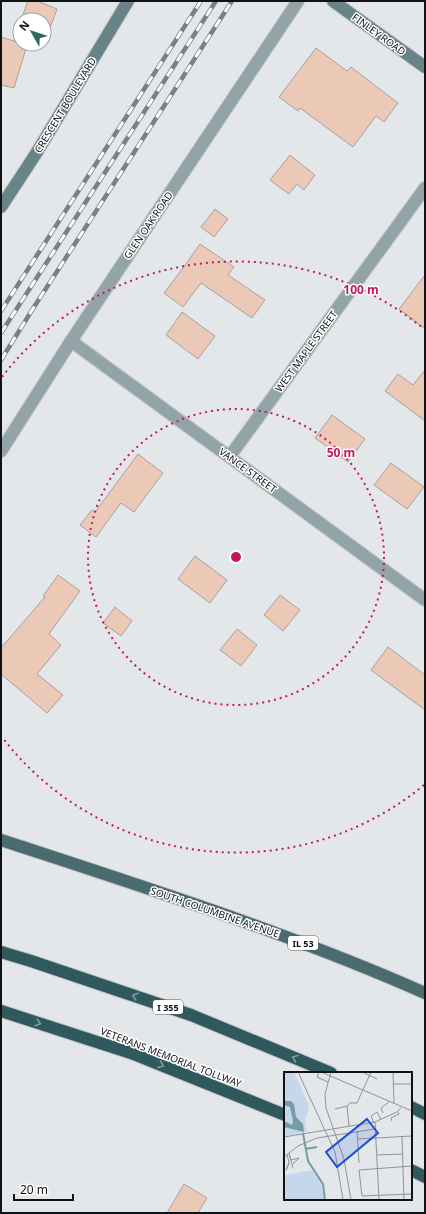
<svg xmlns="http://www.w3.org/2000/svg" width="426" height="1214" font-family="'Noto Sans',sans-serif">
	<rect width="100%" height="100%" fill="#e4e7ea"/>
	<g fill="#ecc8b7" stroke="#a6a2a0">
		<polygon points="28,1 37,1 57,9 46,38 44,37 44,20 21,20"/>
		<polygon points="1,37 20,43 20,44 27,45 14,88 1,85"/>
		<polygon points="316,48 347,71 351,67 398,103 384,122 376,116 353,147 300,108 298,111 279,97"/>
		<polygon points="290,155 315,175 304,190 297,184 289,194 270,180"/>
		<polygon points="215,209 228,219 214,237 201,227"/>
		<polygon points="200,244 234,267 228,275 265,300 252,318 201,283 183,307 164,293 183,268"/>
		<polygon points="425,275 425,329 399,309"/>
		<polygon points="182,312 215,336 198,359 166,335"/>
		<polygon points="425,370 425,421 385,391 398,374 413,385"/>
		<polygon points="332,415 365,439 348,462 315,438"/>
		<polygon points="138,454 163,473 134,512 121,503 96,537 80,525 92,510 95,512"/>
		<polygon points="391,463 424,487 407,509 374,485"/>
		<polygon points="195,556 227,580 210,603 178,579"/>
		<polygon points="58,575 80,591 49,634 61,645 37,674 63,695 47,713 1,674 1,648 45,597 43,596"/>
		<polygon points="280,595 300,610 283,631 264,615"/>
		<polygon points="115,607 132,621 121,636 103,623"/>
		<polygon points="237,629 257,645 241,666 220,650"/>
		<polygon points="388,647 425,675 425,710 371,670"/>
		<polygon points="184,1184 207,1198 198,1213 167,1213"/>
	</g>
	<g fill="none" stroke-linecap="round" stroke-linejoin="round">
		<g stroke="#c2c5c8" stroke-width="14">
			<g id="street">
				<polyline points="71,341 425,600"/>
				<polyline points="1,451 71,341 298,1"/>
				<polyline points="230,456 425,188"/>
			</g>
		</g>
		<g stroke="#c2c5c8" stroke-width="14">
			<g id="secondary">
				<polyline points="333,1 425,67"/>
				<polyline points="1,207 37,152 128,1"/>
			</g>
		</g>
		<g stroke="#c2c5c8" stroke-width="14">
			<path id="primary" d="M1 840C144 887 287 932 425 993"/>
		</g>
		<g stroke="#c2c5c8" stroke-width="14">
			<g id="highway">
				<polyline points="1,952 31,961 191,1015 331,1073"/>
				<polyline points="1,1011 131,1053 285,1115"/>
				<polyline points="411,1107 425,1114"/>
				<polyline points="411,1170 425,1177"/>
			</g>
		</g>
		<use href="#street" stroke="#92a4a7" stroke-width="12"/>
		<use href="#secondary" stroke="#688488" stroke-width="12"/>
		<use href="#primary" stroke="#4a6c71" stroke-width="12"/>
		<use href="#highway" stroke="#30595e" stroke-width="12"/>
		<g stroke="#7d7f81" stroke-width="4.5">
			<g id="rail">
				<polyline points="1,311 201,1"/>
				<polyline points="1,333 216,1"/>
				<polyline points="1,360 34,307 232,1"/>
			</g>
		</g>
		<use href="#rail" stroke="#fff" stroke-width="3" stroke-dasharray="9" stroke-linecap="butt"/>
	</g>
	<defs><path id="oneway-chevron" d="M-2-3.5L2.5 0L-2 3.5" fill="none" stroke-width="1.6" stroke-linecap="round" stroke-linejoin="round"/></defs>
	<g stroke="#839b9e">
		<use href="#oneway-chevron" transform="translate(135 996) rotate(-161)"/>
		<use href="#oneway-chevron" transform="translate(38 1023) rotate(18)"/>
		<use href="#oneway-chevron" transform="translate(295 1058) rotate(-158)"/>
		<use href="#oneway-chevron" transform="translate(161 1065) rotate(22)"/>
	</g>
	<g fill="none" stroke="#c2185b" stroke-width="2" stroke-dasharray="2 4">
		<circle cx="236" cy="557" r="148"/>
		<path d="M424 785A295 295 0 0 1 2 737M2 377A295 295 0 0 1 424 329"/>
	</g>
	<g text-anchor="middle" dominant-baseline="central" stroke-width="3" stroke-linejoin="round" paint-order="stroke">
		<g fill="#fff" stroke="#58595a" stroke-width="1">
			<rect x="288" y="936" width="30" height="14" rx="3"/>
			<rect x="153" y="1000" width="30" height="14" rx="3"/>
		</g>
		<g font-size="9" font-weight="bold" fill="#111213">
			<text x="303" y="943">IL 53</text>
			<text x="168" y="1007">I 355</text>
		</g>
		<g font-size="10" fill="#111213" stroke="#fff">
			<text transform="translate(379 34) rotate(36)">FINLEY ROAD</text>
			<text transform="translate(65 105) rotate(-59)">CRESCENT BOULEVARD</text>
			<text transform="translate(148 225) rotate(-56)">GLEN OAK ROAD</text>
			<text transform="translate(306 351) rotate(-54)">WEST MAPLE STREET</text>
			<text transform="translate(248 470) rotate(36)">VANCE STREET</text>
			<text transform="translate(215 912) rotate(19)">SOUTH COLUMBINE AVENUE</text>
			<text transform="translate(171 1057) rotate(21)">VETERANS MEMORIAL TOLLWAY</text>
		</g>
	</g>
	<g transform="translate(284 1072)">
		<rect width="128" height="128" fill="#e4e7ea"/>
		<path d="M0 0H10L25 34 21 50 23 60 0 64ZM30 98 38 112 40 128H0V103Z" fill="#c6d7ec"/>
		<path d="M0 29H7L10 32 12 45 19 52 20 60 0 55V49L8 53 9 49 6 35 0 33Z" fill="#739ca5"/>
		<path fill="none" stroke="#739ca5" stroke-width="2" d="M19 61 24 89 39 112 41 128M21 77 33 75"/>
		<path fill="none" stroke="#909294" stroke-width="1" d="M14 0 51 80 59 128M35 0 33 5 44 10M37 0 128 39M47 0 41 22 42 36 60 87 67 128M78 0 93 7M109 0 110 31M109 12H128M51 37 63 34M99 41 97 36 105 30M108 49 107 46 115 42 114 40M90 51 87 44 93 40 97 48M65 54 63 34 66 31H73L87 0M73 59 75 91M0 65 91 50M118 65 120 128M74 67 128 64M5 81 9 96M3 83 5 90 4 94 2 98 5 91M5 83 7 88 15 86 9 92M93 83 119 82M0 85 14 74 33 66 91 57M128 94 75 98 78 124 128 122M95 128 91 50 113 40 117 36"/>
		<path fill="#1d4ed8" fill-opacity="0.15" stroke="#1d4ed8" stroke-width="2" d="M83 47 94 61 53 95 42 80Z"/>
		<rect width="128" height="128" fill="none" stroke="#111213" stroke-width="2"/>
	</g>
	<circle cx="236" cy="557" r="6" fill="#c2185b" stroke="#fff" stroke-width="2"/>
	<g font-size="12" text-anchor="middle" font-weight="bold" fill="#c2185b" stroke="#fff" stroke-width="3" stroke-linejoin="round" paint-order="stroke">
		<text x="361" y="294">100 m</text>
		<text x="341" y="457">50 m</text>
	</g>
	<rect width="426" height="1214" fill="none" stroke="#111213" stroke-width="4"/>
	<g transform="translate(32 32) rotate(309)"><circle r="19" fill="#ffffff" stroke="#a0a0a1"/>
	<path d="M0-3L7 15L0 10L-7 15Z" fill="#296c5e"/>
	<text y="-6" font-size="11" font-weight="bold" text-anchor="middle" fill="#111213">N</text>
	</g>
	<path d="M14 1194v6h59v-6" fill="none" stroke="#111213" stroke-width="2"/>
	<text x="20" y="1194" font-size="12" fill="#111213" stroke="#ffffff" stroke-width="3" paint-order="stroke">20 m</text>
</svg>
